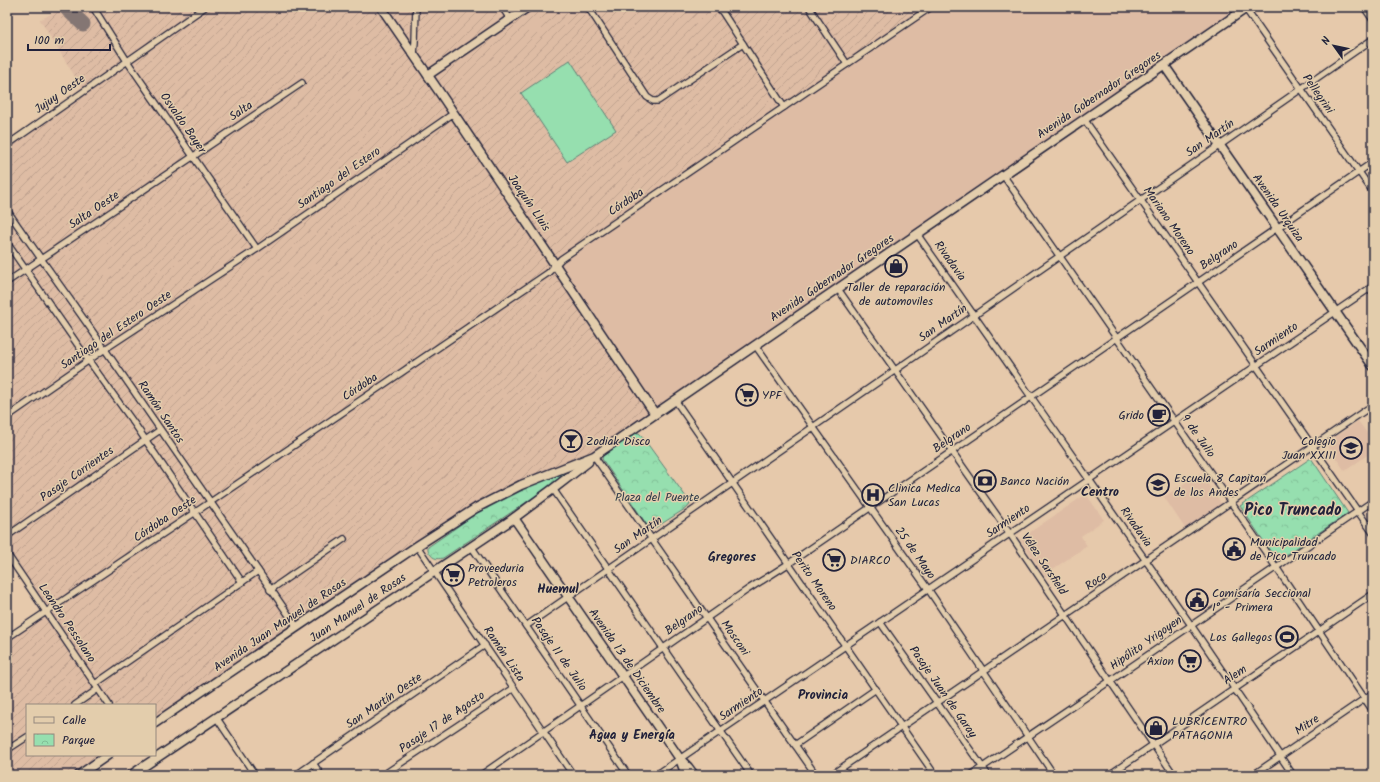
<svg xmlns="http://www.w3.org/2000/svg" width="1380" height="782" font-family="Kalam,sans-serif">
	<defs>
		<pattern id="industrial-furrows" width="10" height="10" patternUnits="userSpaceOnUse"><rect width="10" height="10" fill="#debca4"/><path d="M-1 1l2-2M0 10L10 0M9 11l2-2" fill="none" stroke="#bea18e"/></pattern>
		<pattern id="park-crowns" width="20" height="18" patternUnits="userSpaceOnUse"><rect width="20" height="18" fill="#96dfaf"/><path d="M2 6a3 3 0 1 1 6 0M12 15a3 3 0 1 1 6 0" fill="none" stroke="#81bf97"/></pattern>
	</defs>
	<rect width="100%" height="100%" fill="#e6c9ab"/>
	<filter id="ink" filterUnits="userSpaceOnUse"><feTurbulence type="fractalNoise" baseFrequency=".025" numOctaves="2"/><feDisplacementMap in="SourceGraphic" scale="8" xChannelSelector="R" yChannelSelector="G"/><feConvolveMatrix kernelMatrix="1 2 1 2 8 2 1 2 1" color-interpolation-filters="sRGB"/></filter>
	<g filter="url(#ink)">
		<g fill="#debca4">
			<polygon points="931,7 1248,7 655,414 556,265"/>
			<polygon points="1358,421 1373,441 1373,451 1345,471 1326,444"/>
			<polygon points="1200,473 1223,506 1186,530 1164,497"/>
			<polygon points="1086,494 1104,520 1081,536 1087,546 1053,569 1054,572 1046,577 1020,539"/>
		</g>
		<polygon fill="url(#industrial-furrows)" points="63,7 931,7 556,265 655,414 594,456 498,496 155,723 155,705 27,705 27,755 108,755 79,775 7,775 7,638 46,612 7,554 7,145 84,91 40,20"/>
		<g fill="url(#park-crowns)" stroke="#5c8075">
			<polygon points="635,433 639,433 641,435 689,501 690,504 688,507 655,528 651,528 647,525 602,459 603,455 608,451"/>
			<polygon points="1311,458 1348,513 1277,561 1240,506"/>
			<path d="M573 467V471L443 558C436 560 432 558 428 551V547L490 504 513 492Z"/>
		</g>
		<polygon fill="#96dfaf" stroke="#5c8075" points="570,60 616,130 567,162 521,93"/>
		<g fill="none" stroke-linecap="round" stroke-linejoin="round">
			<polyline stroke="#847673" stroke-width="15" points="65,7 83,24"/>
			<g stroke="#22223b" stroke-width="8">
				<g id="street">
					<polyline points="93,7 127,61 257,249"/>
					<polyline points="502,7 510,19"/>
					<polyline points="588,7 647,97 653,101 658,101 743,44"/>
					<polyline points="719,7 784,107"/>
					<polyline points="809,7 847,64"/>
					<polyline points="1364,7 1373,20"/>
					<polyline points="1245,8 1373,192"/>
					<polyline points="414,54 415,42 416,7"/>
					<polyline points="1084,119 1373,533"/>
					<polyline points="7,145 205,7"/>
					<polyline points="1003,175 1276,567 1373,711"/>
					<path d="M7 210C39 257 74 304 106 351 170 443 233 535 297 627"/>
					<polyline points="917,234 1191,625 1293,775"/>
					<polyline points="7,243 89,361 136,426 242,582"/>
					<polyline points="7,282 302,83"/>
					<polyline points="838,289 1010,534 1174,775"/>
					<polyline points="755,345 928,589 1054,775"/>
					<polyline points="675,400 935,775"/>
					<polyline points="7,417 105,349 257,249 454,113"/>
					<polyline points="594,456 816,775"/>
					<polyline points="553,489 751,775"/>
					<polyline points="7,536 160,430"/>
					<polyline points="417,546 573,775"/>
					<polyline points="471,546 628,775"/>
					<polyline points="7,554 109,705"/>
					<polyline points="270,590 344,539"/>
					<polyline points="880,622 988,775"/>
					<polyline points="526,626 1373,39"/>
					<polyline points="7,638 209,503 548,273 561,259 931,7"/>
					<polyline points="95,684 258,571"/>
					<polyline points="75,705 98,689"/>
					<polyline points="216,717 255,775"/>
					<polyline points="795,745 876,689"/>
					<polyline points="7,750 27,737"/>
					<polyline points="313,763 321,775"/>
					<polyline points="296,775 485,645"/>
					<polyline points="383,775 514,688"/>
					<polyline points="481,775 747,590 788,564 1373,162"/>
					<polyline points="656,775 1373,286"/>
					<polyline points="831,775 1373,405"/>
					<polyline points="971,775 1110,681 1373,501"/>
					<polyline points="1109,775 1373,594"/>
					<polyline points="1253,775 1373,693"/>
				</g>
			</g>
			<g stroke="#22223b" stroke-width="11">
				<g id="secondary">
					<polyline points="381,7 438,90 655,414"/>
					<polyline points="1164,65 1373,366"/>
					<polyline points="428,75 528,7"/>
					<polyline points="514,518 680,759 688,767 694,775"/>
					<polyline points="155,723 417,546 476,508 521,485 594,456 1248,7"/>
					<polyline points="680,759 684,770 687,775"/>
					<polyline points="79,775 108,755"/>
					<polyline points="131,775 514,518 553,489 588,462"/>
				</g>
			</g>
			<use href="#street" stroke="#e3cdac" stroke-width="5.5"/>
			<use href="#secondary" stroke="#e3cdac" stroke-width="8"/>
		</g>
	</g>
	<defs>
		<g id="shop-ring" transform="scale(1.15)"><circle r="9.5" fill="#e3cdac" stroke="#22223b" stroke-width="1.5"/><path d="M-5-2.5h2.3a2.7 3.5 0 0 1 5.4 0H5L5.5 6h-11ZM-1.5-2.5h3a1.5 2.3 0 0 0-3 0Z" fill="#22223b"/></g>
		<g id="supermarket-ring" transform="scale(1.15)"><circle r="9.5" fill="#e3cdac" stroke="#22223b" stroke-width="1.5"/><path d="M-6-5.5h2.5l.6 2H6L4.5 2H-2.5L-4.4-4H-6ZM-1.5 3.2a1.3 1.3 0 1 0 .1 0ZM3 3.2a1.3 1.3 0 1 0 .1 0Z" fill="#22223b"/></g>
		<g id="cafe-ring" transform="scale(1.15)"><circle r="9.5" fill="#e3cdac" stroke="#22223b" stroke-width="1.5"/><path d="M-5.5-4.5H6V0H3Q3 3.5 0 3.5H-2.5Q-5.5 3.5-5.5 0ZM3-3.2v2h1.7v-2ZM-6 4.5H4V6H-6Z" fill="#22223b"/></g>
		<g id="bar-ring" transform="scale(1.15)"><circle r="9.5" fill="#e3cdac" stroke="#22223b" stroke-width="1.5"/><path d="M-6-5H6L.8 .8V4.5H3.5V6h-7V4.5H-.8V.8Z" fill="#22223b"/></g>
		<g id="school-ring" transform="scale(1.15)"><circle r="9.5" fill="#e3cdac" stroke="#22223b" stroke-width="1.5"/><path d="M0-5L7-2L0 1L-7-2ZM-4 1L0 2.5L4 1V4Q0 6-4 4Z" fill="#22223b"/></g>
		<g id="bank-ring" transform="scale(1.15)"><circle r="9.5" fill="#e3cdac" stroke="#22223b" stroke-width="1.5"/><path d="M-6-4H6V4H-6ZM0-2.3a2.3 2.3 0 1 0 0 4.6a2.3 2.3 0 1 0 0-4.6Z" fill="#22223b"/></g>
		<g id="hospital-ring" transform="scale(1.15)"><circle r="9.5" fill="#e3cdac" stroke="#22223b" stroke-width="1.5"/><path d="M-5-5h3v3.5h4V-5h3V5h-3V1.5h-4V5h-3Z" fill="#22223b"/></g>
		<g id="civic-ring" transform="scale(1.15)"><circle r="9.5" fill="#e3cdac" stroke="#22223b" stroke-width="1.5"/><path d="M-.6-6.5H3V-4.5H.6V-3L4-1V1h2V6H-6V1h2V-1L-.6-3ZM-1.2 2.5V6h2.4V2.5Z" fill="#22223b"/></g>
		<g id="stadium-ring" transform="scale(1.15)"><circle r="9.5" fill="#e3cdac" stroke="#22223b" stroke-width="1.5"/><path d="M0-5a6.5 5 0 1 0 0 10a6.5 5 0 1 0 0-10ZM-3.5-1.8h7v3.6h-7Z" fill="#22223b"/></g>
	</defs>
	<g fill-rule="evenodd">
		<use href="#shop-ring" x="896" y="266"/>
		<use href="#supermarket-ring" x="747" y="395"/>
		<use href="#cafe-ring" x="1159" y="415"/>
		<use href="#bar-ring" x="571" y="441"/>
		<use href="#school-ring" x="1351" y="448"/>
		<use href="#bank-ring" x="985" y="481"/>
		<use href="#school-ring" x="1158" y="485"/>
		<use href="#hospital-ring" x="873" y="495"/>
		<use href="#civic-ring" x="1234" y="549"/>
		<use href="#supermarket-ring" x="834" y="560"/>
		<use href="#supermarket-ring" x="453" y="575"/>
		<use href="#civic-ring" x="1197" y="600"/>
		<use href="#stadium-ring" x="1287" y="637"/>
		<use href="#supermarket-ring" x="1190" y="661"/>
		<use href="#shop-ring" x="1156" y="728"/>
	</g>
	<g text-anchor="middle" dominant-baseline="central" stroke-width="3" stroke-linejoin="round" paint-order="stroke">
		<g font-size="12" fill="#22223b" stroke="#e3cdac">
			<text transform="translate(60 94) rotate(-35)">Jujuy Oeste</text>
			<text transform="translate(1318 94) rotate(55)">Pellegrini</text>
			<text transform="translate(1099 95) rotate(-34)">Avenida Gobernador Gregores</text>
			<text transform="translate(241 111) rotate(-34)">Salta</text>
			<text transform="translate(183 123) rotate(55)">Osvaldo Bayer</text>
			<text transform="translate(1210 138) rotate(-35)">San Martín</text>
			<text transform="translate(339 178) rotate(-35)">Santiago del Estero</text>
			<text transform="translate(626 202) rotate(-34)">Córdoba</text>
			<text transform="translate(529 203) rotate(56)">Joaquín Lluis</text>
			<text transform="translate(1278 208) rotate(55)">Avenida Urquiza</text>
			<text transform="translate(94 210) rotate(-34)">Salta Oeste</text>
			<text transform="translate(1169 221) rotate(55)">Mariano Moreno</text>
			<text transform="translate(1219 255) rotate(-34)">Belgrano</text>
			<text transform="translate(950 261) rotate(55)">Rivadavia</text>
			<text transform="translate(832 278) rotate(-34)">Avenida Gobernador Gregores</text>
			<text transform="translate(943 323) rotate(-35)">San Martín</text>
			<text transform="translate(116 330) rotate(-34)">Santiago del Estero Oeste</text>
			<text transform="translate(1276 339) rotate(-34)">Sarmiento</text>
			<text transform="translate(360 387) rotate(-34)">Córdoba</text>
			<text transform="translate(161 412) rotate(56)">Ramón Santos</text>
			<text transform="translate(1198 436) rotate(55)">9 de Julio</text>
			<text transform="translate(952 438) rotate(-34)">Belgrano</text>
			<text transform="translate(77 474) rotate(-35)">Pasaje Corrientes</text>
			<text transform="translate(165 519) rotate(-34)">Córdoba Oeste</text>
			<text transform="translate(1008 521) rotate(-34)">Sarmiento</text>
			<text transform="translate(1136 527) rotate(55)">Rivadavia</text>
			<text transform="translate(638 535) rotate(-35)">San Martín</text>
			<text transform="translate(915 553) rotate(55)">25 de Mayo</text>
			<text transform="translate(1044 564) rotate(56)">Vélez Sarsfield</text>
			<text transform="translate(814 581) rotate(55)">Perito Moreno</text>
			<text transform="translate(1096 581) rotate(-35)">Roca</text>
			<text transform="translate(358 608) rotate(-34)">Juan Manuel de Rosas</text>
			<text transform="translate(684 620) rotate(-35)">Belgrano</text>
			<text transform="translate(67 623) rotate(56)">Leandro Pessolano</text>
			<text transform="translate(280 625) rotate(-34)">Avenida Juan Manuel de Rosas</text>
			<text transform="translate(735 638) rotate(55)">Mosconi</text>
			<text transform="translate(1146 643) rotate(-35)">Hipólito Yrigoyen</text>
			<text transform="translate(504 654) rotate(56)">Ramón Lista</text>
			<text transform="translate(559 654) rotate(55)">Pasaje 11 de Julio</text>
			<text transform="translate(627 661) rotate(55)">Avenida 13 de Diciembre</text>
			<text transform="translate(1235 675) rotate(-34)">Alem</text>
			<text transform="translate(943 692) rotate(55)">Pasaje Juan de Garay</text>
			<text transform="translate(384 701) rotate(-34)">San Martín Oeste</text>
			<text transform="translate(741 704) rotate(-34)">Sarmiento</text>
			<text transform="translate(442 722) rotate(-34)">Pasaje 17 de Agosto</text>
			<text transform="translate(1307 725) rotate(-34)">Mitre</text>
		</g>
		<g font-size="12" fill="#22223b" stroke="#e3cdac" text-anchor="start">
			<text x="896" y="287" text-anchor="middle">Taller de reparación<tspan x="896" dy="14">de automoviles</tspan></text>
			<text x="762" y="395">YPF</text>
			<text x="1144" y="415" text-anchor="end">Grido</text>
			<text x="586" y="441">Zodiak Disco</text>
			<text x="1336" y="441" text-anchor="end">Colegio<tspan x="1336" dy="14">Juan XXIII</tspan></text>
			<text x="1174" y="478">Escuela 8 Capitan<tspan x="1174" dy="14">de los Andes</tspan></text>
			<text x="1000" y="481">Banco Nación</text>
			<text x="888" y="488">Clinica Medica<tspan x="888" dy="14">San Lucas</tspan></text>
			<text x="1250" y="542">Municipalidad<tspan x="1250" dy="14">de Pico Truncado</tspan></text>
			<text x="850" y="560">DIARCO</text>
			<text x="468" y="568">Proveeduria<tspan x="468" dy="14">Petroleros</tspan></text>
			<text x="1212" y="593">Comisaría Seccional<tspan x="1212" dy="14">1° - Primera</tspan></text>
			<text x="1272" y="637" text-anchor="end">Los Gallegos</text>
			<text x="1174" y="661" text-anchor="end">Axion</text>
			<text x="1172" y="721">LUBRICENTRO<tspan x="1172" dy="14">PATAGONIA</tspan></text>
		</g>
		<g font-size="12" fill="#333e4c" stroke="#e3cdac">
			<text x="657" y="497">Plaza del Puente</text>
		</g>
		<g font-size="13" font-weight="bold" fill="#22223b" stroke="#e3cdac">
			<text x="1100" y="492">Centro</text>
			<text x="732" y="557">Gregores</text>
			<text x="558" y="589">Huemul</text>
			<text x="823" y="695">Provincia</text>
			<text x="632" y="735">Agua y Energía</text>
		</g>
		<g font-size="16" font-weight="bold" fill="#22223b" stroke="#e3cdac">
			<text x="1293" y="510">Pico Truncado</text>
		</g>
	</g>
	<rect width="1380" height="782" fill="none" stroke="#e3cdac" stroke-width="24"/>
	<rect x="12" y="12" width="1356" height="758" fill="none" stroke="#22223b" stroke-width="1.5" filter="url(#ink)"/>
	<rect x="26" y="704" width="130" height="52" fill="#e3cdac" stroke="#96897f"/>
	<rect x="34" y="717" width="20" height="6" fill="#e3cdac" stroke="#96897f"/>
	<text x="62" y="724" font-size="12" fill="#22223b">Calle</text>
	<rect x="34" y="734" width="20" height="12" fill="url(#park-crowns)" stroke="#96897f"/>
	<text x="62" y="744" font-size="12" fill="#22223b">Parque</text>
	<g transform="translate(1334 46) rotate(303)" stroke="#e3cdac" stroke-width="3" paint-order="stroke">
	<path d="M0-3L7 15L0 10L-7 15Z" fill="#22223b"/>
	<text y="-6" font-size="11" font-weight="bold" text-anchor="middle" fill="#22223b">N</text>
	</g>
	<path d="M28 44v6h82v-6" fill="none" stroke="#22223b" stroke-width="2"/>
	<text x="34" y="44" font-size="12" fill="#22223b" stroke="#e3cdac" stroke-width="3" paint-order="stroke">100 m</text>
</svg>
